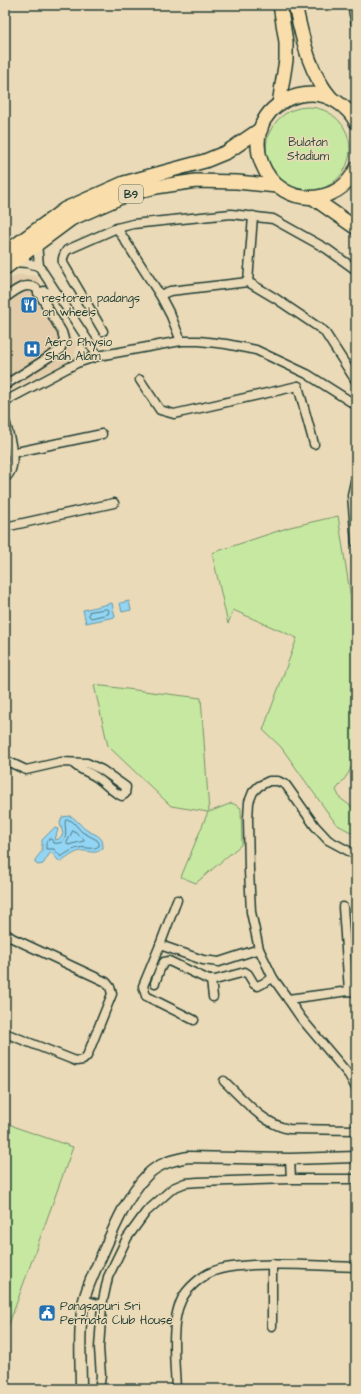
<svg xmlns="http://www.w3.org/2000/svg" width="361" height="1394" font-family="'Architects Daughter',sans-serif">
	<rect width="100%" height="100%" fill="#ebdab7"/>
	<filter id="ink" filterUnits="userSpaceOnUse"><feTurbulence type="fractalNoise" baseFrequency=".025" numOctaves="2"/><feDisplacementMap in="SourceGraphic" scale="8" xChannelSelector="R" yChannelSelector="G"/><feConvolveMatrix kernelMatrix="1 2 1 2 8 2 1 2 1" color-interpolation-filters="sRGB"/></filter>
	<g filter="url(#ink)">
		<polygon fill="#e3cca9" points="17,275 36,276 77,345 74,358 5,393 5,283"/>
		<g fill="#c7e8a0" stroke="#73926a">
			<circle cx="308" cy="149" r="42"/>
			<polygon points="338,516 356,631 356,757 348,774 336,790 340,798 356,810 356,835 336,824 281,747 263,730 297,638 233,610 228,624 212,553 290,527"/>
			<polygon points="94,685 201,698 209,812 232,803 241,808 242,844 196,883 181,877 208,812 171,806 108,746"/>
			<polygon points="5,1122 18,1128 73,1147 5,1335"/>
		</g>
		<g fill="#93d5f4" stroke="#6598a7">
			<polygon points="129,601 131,610 122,612 120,603"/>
			<polygon points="112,603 115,617 86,623 83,610"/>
			<path d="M70 816C77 819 79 824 85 829 93 835 104 834 103 848 94 856 91 850 81 851 74 852 67 858 61 862L58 860 52 853H50L43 864 38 865 35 863V860L42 851V840L54 828 58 829 55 840 59 839 63 834 60 823 62 817Z"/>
		</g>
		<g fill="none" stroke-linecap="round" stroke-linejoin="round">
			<g stroke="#4d7a81" stroke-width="1">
				<polygon points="107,609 109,610 108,614 91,618 89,616 89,612"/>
				<path d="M66 820H70L73 822 82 832 97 840 99 843V846C92 851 86 846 79 848 72 849 67 853 61 857L54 849H46V842L49 839H51L54 843C68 845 66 832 65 823Z"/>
				<polygon points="73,831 84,839 84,841 68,845 67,843"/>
			</g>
			<g stroke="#1f3d34" stroke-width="11">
				<g id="minor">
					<polyline points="352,5 356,24"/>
					<polyline points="117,228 160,295 171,316 181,341"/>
					<polyline points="37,243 39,266 98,356"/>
					<polyline points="13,262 27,263 39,266"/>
					<polyline points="248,282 253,216"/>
					<polyline points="38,293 44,291 59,296"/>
					<polyline points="160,295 170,291 248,282 275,298 324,331 356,381"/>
					<path d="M5 298C15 291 24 282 36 288L62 332 64 339 60 350 5 385"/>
					<path d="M103 331 63 263C62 258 64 254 67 250L117 228 133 224 231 214 273 219 327 249 356 270"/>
					<polyline points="140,380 160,410 174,414 298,386"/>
					<polyline points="298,386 314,444"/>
					<polyline points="5,403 11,398 77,363 98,356 181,341 199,341 226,344 256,350 307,374 356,405"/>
					<path d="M5 421C9 436 20 467 5 478"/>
					<polyline points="12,453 102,434"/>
					<polyline points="356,477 352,495 356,543"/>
					<polyline points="5,527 114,503"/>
					<path d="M5 760 26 770 61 762 87 763 102 770 126 787 125 794 122 796C112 792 105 783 96 777 89 772 80 770 74 764"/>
					<polyline points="356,855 328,840 315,826 286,785 278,781 269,781 259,786 253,792 249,802 248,819 249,870 251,912 259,949 273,978 288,999 301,1018 349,1075 356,1088"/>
					<polyline points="343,907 349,991"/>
					<polyline points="5,933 12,938 106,982 110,987 112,994 87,1056 83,1060 76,1061 5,1033"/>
					<polyline points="160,945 177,900"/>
					<polyline points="211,980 213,997"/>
					<polyline points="155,983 160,969 164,962 169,961 209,980 215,980 245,972 248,974 254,984 258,986 273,978"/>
					<polyline points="288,999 349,991 356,992"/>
					<polyline points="194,1020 146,996 143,986 160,945 203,960 219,962 259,949"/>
					<path d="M224 1081C243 1099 263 1124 289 1129L356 1130"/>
					<polyline points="290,1159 291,1179"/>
					<polyline points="84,1300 102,1305"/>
					<polyline points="272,1326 272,1264"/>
					<polyline points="99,1389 101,1376 99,1348 102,1305 108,1277 127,1238 146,1212 173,1188 185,1183 198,1182 291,1179 356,1179"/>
					<path d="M176 1389C175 1365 170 1323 181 1301 186 1289 201 1276 214 1271 226 1266 239 1266 253 1265 287 1263 322 1266 356 1267"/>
				</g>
			</g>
			<g stroke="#1f3d34" stroke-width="13">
				<path id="tertiary" d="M81 1389C81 1361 78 1328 84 1300 88 1284 95 1270 102 1255 113 1230 128 1194 147 1175 158 1164 172 1160 188 1157L290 1159 356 1157"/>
			</g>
			<g stroke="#1f3d34" stroke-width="16">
				<g id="primary">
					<path d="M295 5C303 39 308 71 331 98"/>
					<polyline points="279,104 286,60 286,42 280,5"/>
					<path d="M356 122C348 107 330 94 312 94 302 94 294 96 286 100 232 127 263 209 322 196 337 193 349 183 356 169"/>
					<polyline points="313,198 356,228"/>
					<polyline points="5,253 65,209 124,183 205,161 227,152 261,129"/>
					<polyline points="5,268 71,219 126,195 156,187 196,181 237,182 277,186"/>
				</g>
			</g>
			<use href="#minor" stroke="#ebdab7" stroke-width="8"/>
			<use href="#tertiary" stroke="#ebdab7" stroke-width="10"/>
			<use href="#primary" stroke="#f9deab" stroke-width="13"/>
		</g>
	</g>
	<defs>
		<g id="restaurant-square" transform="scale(0.9)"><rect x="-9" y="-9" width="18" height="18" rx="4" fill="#1f6fb2" stroke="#ebdab7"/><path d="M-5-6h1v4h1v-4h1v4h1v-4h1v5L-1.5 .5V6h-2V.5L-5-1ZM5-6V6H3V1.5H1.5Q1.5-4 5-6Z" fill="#fff"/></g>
		<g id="hospital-square" transform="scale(0.9)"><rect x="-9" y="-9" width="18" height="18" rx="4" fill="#1f6fb2" stroke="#ebdab7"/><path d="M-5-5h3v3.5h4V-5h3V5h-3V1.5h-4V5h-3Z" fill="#fff"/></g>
		<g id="civic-square" transform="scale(0.9)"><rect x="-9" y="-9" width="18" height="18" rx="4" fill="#1f6fb2" stroke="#ebdab7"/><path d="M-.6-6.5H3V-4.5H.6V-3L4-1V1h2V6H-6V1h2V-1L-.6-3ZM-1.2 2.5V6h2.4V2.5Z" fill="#fff"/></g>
	</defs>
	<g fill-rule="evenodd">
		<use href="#restaurant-square" x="29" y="305"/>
		<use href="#hospital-square" x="32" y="349"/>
		<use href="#civic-square" x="47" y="1313"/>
	</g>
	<g text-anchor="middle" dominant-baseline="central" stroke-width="3" stroke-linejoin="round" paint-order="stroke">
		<rect fill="#ebdab7" stroke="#5c6c5b" stroke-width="1" x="119" y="185" width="24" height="18" rx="3"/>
		<g font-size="11" font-weight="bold" fill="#1f3d34">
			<text x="131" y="194">B9</text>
		</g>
		<g font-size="12" fill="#304e3f" stroke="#ebdab7">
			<text x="308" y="142">Bulatan<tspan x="308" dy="14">Stadium</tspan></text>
		</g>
		<g font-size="12" fill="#1f3d34" stroke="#ebdab7" text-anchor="start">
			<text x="42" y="298">restoren padangs<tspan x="42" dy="14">on wheels</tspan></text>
			<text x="45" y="342">Aero Physio<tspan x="45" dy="14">Shah Alam</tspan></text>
			<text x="60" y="1306">Pangsapuri Sri<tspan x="60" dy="14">Permata Club House</tspan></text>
		</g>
	</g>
	<rect width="361" height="1394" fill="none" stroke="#ebdab7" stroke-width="20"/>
	<rect x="10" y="10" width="341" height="1374" fill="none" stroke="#1f3d34" stroke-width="1.5" filter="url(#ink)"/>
</svg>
